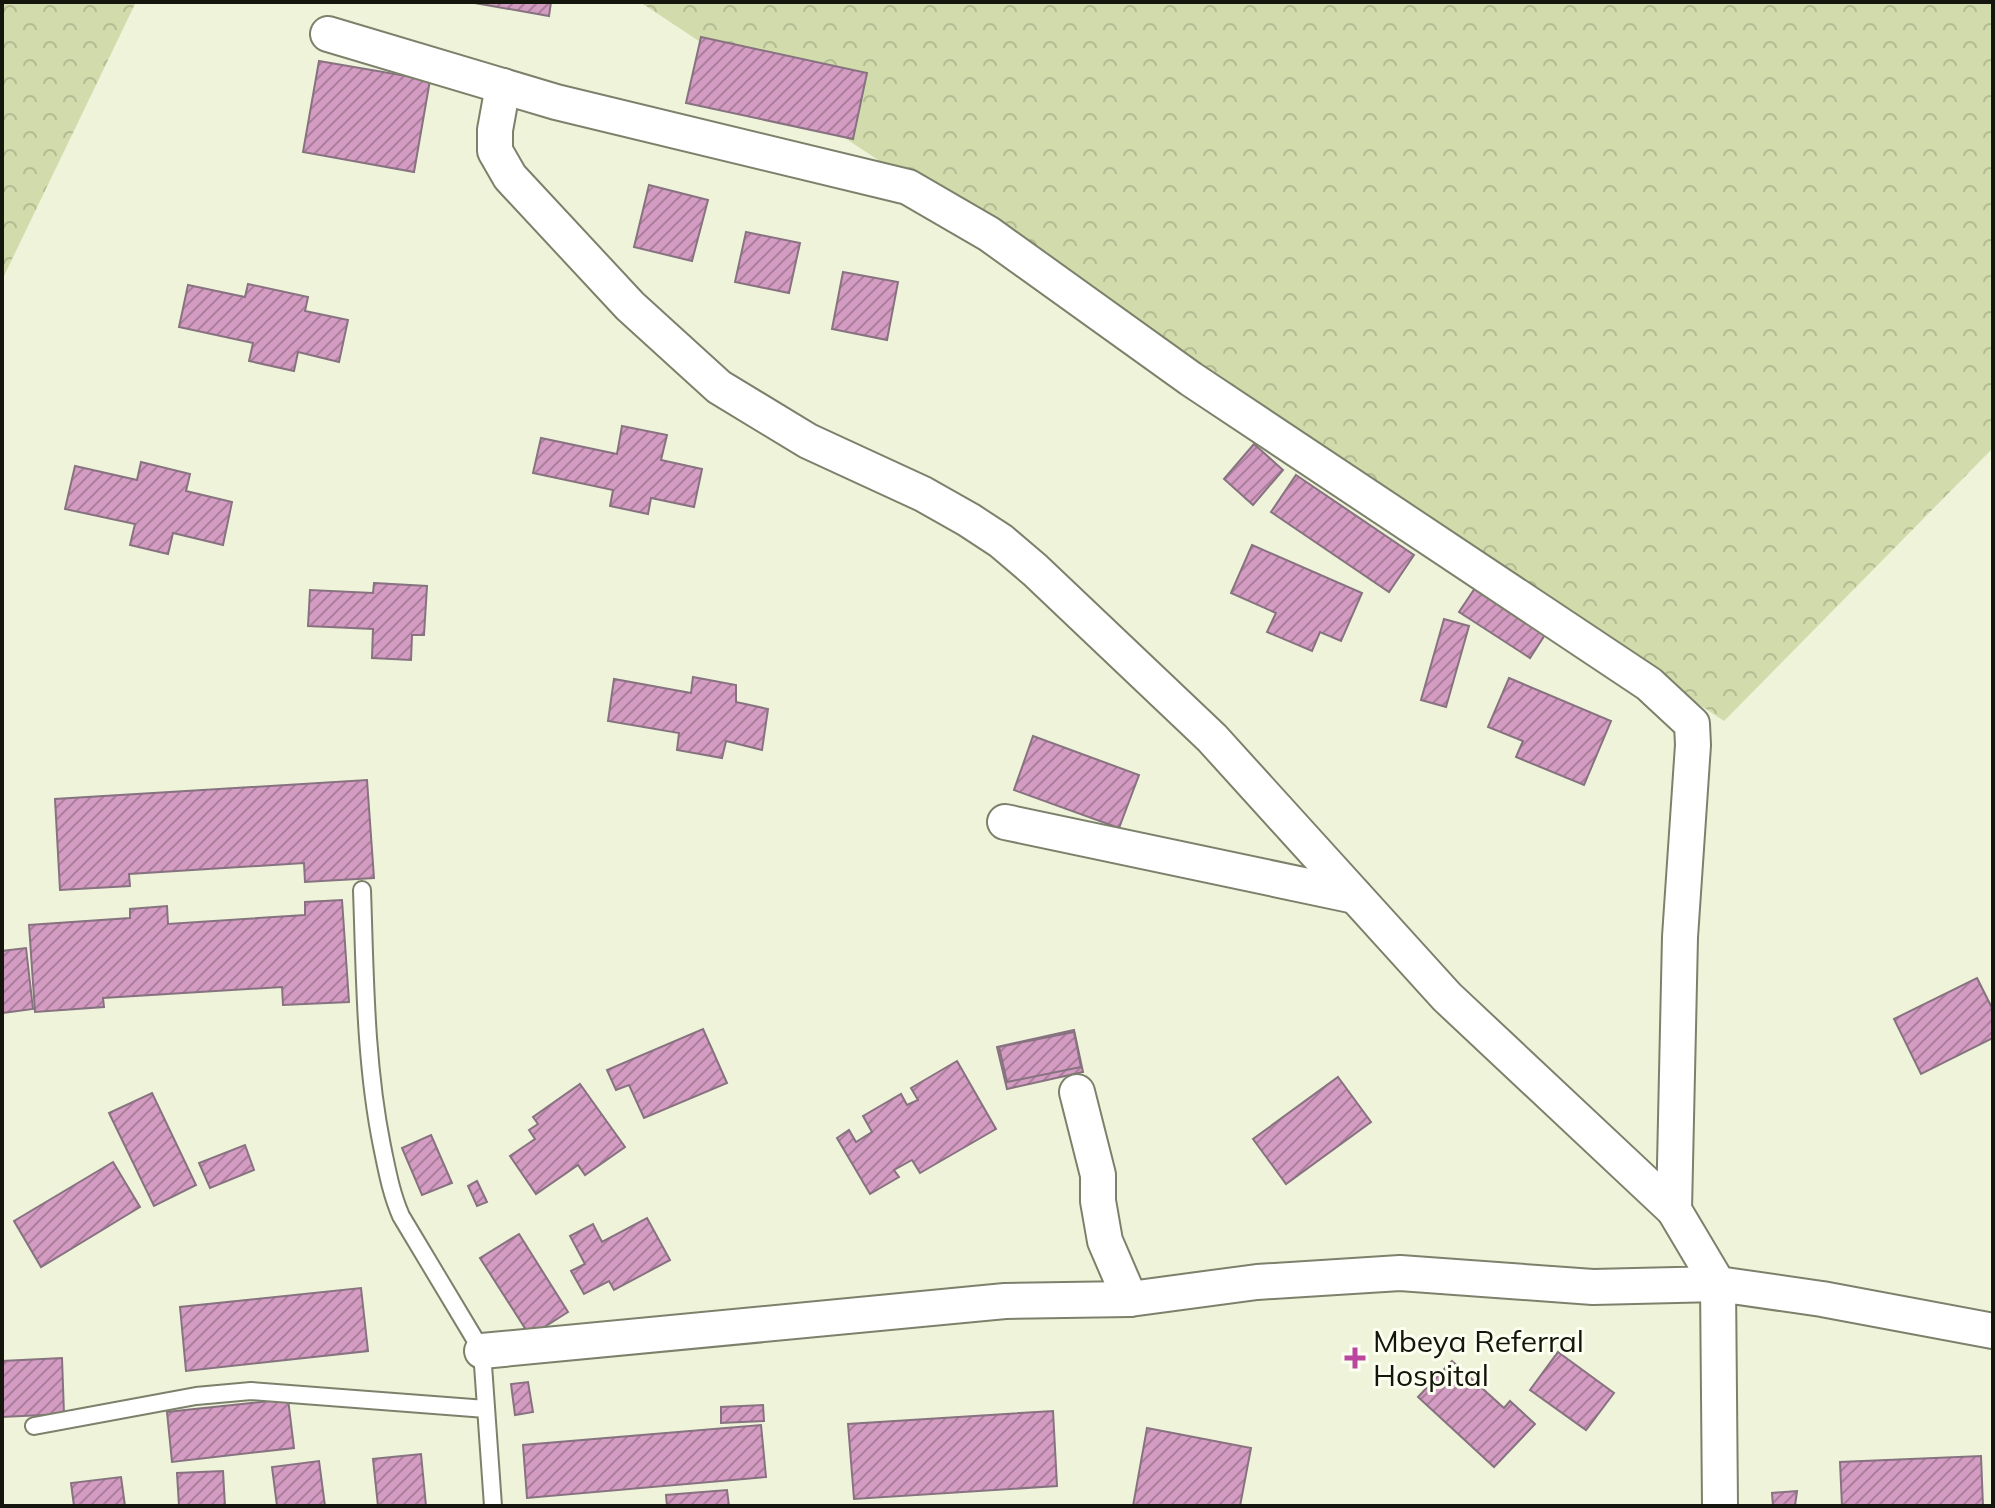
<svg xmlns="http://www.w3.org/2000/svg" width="1995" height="1508" font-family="Mulish,sans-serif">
	<defs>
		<pattern id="forest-crowns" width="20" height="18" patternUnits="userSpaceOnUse" patternTransform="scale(2)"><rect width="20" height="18" fill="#d2dbab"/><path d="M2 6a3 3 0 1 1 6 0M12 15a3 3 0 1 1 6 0" fill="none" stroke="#b3bb92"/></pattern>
		<pattern id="building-hatch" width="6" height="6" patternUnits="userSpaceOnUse" patternTransform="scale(2)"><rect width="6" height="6" fill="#d49cc2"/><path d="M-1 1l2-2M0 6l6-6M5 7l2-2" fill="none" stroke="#ab7e9c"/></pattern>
	</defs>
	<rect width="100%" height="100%" fill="#eef3da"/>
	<g fill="url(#forest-crowns)">
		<polygon points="2,2 136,2 2,280"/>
		<polygon points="640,2 1993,2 1993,448 1724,721"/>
	</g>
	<g fill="url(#building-hatch)" stroke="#877280" stroke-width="2">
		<polygon points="469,2 551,2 549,16"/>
		<polygon points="701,37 867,73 853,139 686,103"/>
		<polygon points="319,61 430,80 414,172 303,152"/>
		<polygon points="649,185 708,200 692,261 634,247"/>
		<polygon points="746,232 800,243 789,293 735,282"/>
		<polygon points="843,272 898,282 887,340 832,329"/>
		<polygon points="248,284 308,297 305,311 348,320 339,362 298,352 294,371 249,361 253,343 179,327 188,285 245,297"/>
		<polygon points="622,426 667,435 661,460 702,469 694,507 651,498 648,514 610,506 613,490 533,473 541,438 617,454"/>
		<polygon points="1254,444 1283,470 1253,505 1224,479"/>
		<polygon points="141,462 190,474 186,491 232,502 223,545 173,533 168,554 130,545 135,524 65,509 75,466 137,480"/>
		<polygon points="1296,475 1414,555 1389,592 1271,512"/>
		<polygon points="1252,545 1362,593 1341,641 1320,632 1312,651 1267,632 1276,613 1231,593"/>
		<polygon points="374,583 427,586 424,635 412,635 411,660 372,658 373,629 308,626 310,590 373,593"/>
		<polygon points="1477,585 1548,630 1530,658 1459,612"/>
		<polygon points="1444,619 1469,626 1446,707 1421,700"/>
		<polygon points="693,677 736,685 736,702 768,709 762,750 726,741 722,758 677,750 679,733 608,721 614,679 691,693"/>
		<polygon points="1509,678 1611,721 1584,785 1516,757 1523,741 1488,727"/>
		<polygon points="1033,736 1139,775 1119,828 1014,790"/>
		<polygon points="367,780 374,878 305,882 304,863 129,874 130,886 60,890 55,799"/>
		<polygon points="342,900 349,1002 283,1005 282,987 103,998 104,1007 35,1012 29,925 130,918 130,909 167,906 168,924 305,915 305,902"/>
		<polygon points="26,948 33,1009 2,1013 2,951"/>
		<polygon points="1977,978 1993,1010 1993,1038 1921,1074 1894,1019"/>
		<polygon points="703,1029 727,1083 644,1118 629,1085 616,1090 607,1070"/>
		<polygon points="1074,1030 1083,1072 1007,1089 997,1047"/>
		<polygon points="1074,1032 1081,1067 1007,1082 999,1047"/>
		<polygon points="957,1061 996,1129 920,1173 912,1160 894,1170 899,1177 870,1194 837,1138 849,1130 856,1142 872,1132 863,1116 901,1094 907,1105 918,1100 911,1088"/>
		<polygon points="1338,1077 1371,1122 1286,1184 1253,1139"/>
		<polygon points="580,1084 625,1147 585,1175 578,1165 536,1194 510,1156 535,1139 529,1130 538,1124 533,1117"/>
		<polygon points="152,1093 196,1185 154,1206 109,1113"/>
		<polygon points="431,1135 452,1183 422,1195 402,1148"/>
		<polygon points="245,1145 254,1170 210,1188 199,1163"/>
		<polygon points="113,1162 140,1207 41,1267 14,1221"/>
		<polygon points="477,1181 487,1202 477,1206 468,1186"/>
		<polygon points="647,1218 670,1260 614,1290 609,1281 584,1294 571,1271 585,1264 570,1236 593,1224 602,1242"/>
		<polygon points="519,1234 568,1312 530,1336 480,1258"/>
		<polygon points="361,1288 368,1351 186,1371 180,1307"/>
		<polygon points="1558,1352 1614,1393 1586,1430 1530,1390"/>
		<polygon points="62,1358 64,1414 2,1417 2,1361"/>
		<polygon points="1452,1361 1504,1408 1510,1401 1535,1424 1494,1467 1418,1397"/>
		<polygon points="528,1382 533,1412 515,1415 511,1384"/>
		<polygon points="288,1399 294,1448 172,1462 167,1412"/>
		<polygon points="763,1405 764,1421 721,1423 721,1407"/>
		<polygon points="1053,1411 1057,1486 854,1499 848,1424"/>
		<polygon points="761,1425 766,1477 527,1498 523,1445"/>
		<polygon points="1147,1428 1251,1448 1240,1506 1133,1506"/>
		<polygon points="421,1454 426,1506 378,1506 373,1459"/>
		<polygon points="1981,1456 1983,1506 1842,1506 1840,1462"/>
		<polygon points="319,1461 325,1506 277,1506 272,1467"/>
		<polygon points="223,1471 225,1506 179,1506 177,1473"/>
		<polygon points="121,1477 125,1506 74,1506 71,1483"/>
		<polygon points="727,1490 729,1506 667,1506 666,1495"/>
		<polygon points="1797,1491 1795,1506 1773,1506 1772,1493"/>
	</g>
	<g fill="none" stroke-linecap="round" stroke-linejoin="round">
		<g stroke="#7c816b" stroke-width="20">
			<g id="lane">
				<path d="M362 890C365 975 365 1062 382 1146 387 1170 391 1193 401 1216L482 1351 493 1506"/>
				<polyline points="34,1426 196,1396 251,1391 486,1409"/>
			</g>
		</g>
		<g stroke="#7c816b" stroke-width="38">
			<g id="street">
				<polyline points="328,34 556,102 908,187 989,234 1191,379 1649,684 1692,724 1693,745 1680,937 1674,1210 1718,1284 1593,1287 1400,1273 1257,1282 1130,1299 1005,1301 482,1351"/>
				<polyline points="503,86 495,130 495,151 510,177 630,306 719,387 808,441 923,494 969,520 1001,541 1035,570 1212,738 1447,997 1674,1210"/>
				<polyline points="1005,822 1355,896"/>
				<polyline points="1077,1092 1098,1175 1098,1201 1105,1241 1130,1299"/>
				<polyline points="1720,1506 1718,1284 1822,1299 1993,1331"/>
			</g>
		</g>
		<use href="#lane" stroke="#fff" stroke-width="16"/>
		<use href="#street" stroke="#fff" stroke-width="34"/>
	</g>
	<path fill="#ba469e" stroke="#fcfff0" stroke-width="3" d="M1351 1346h8v8h8v8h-8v8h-8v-8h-8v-8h8z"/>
	<g text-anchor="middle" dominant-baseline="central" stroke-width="6" stroke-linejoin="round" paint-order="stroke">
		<g font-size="30" fill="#14150d" stroke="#fcfff0" text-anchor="start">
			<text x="1373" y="1341">Mbeya Referral<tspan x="1373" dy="34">Hospital</tspan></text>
		</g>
	</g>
	<rect width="1995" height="1508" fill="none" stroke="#14150d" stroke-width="8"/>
</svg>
